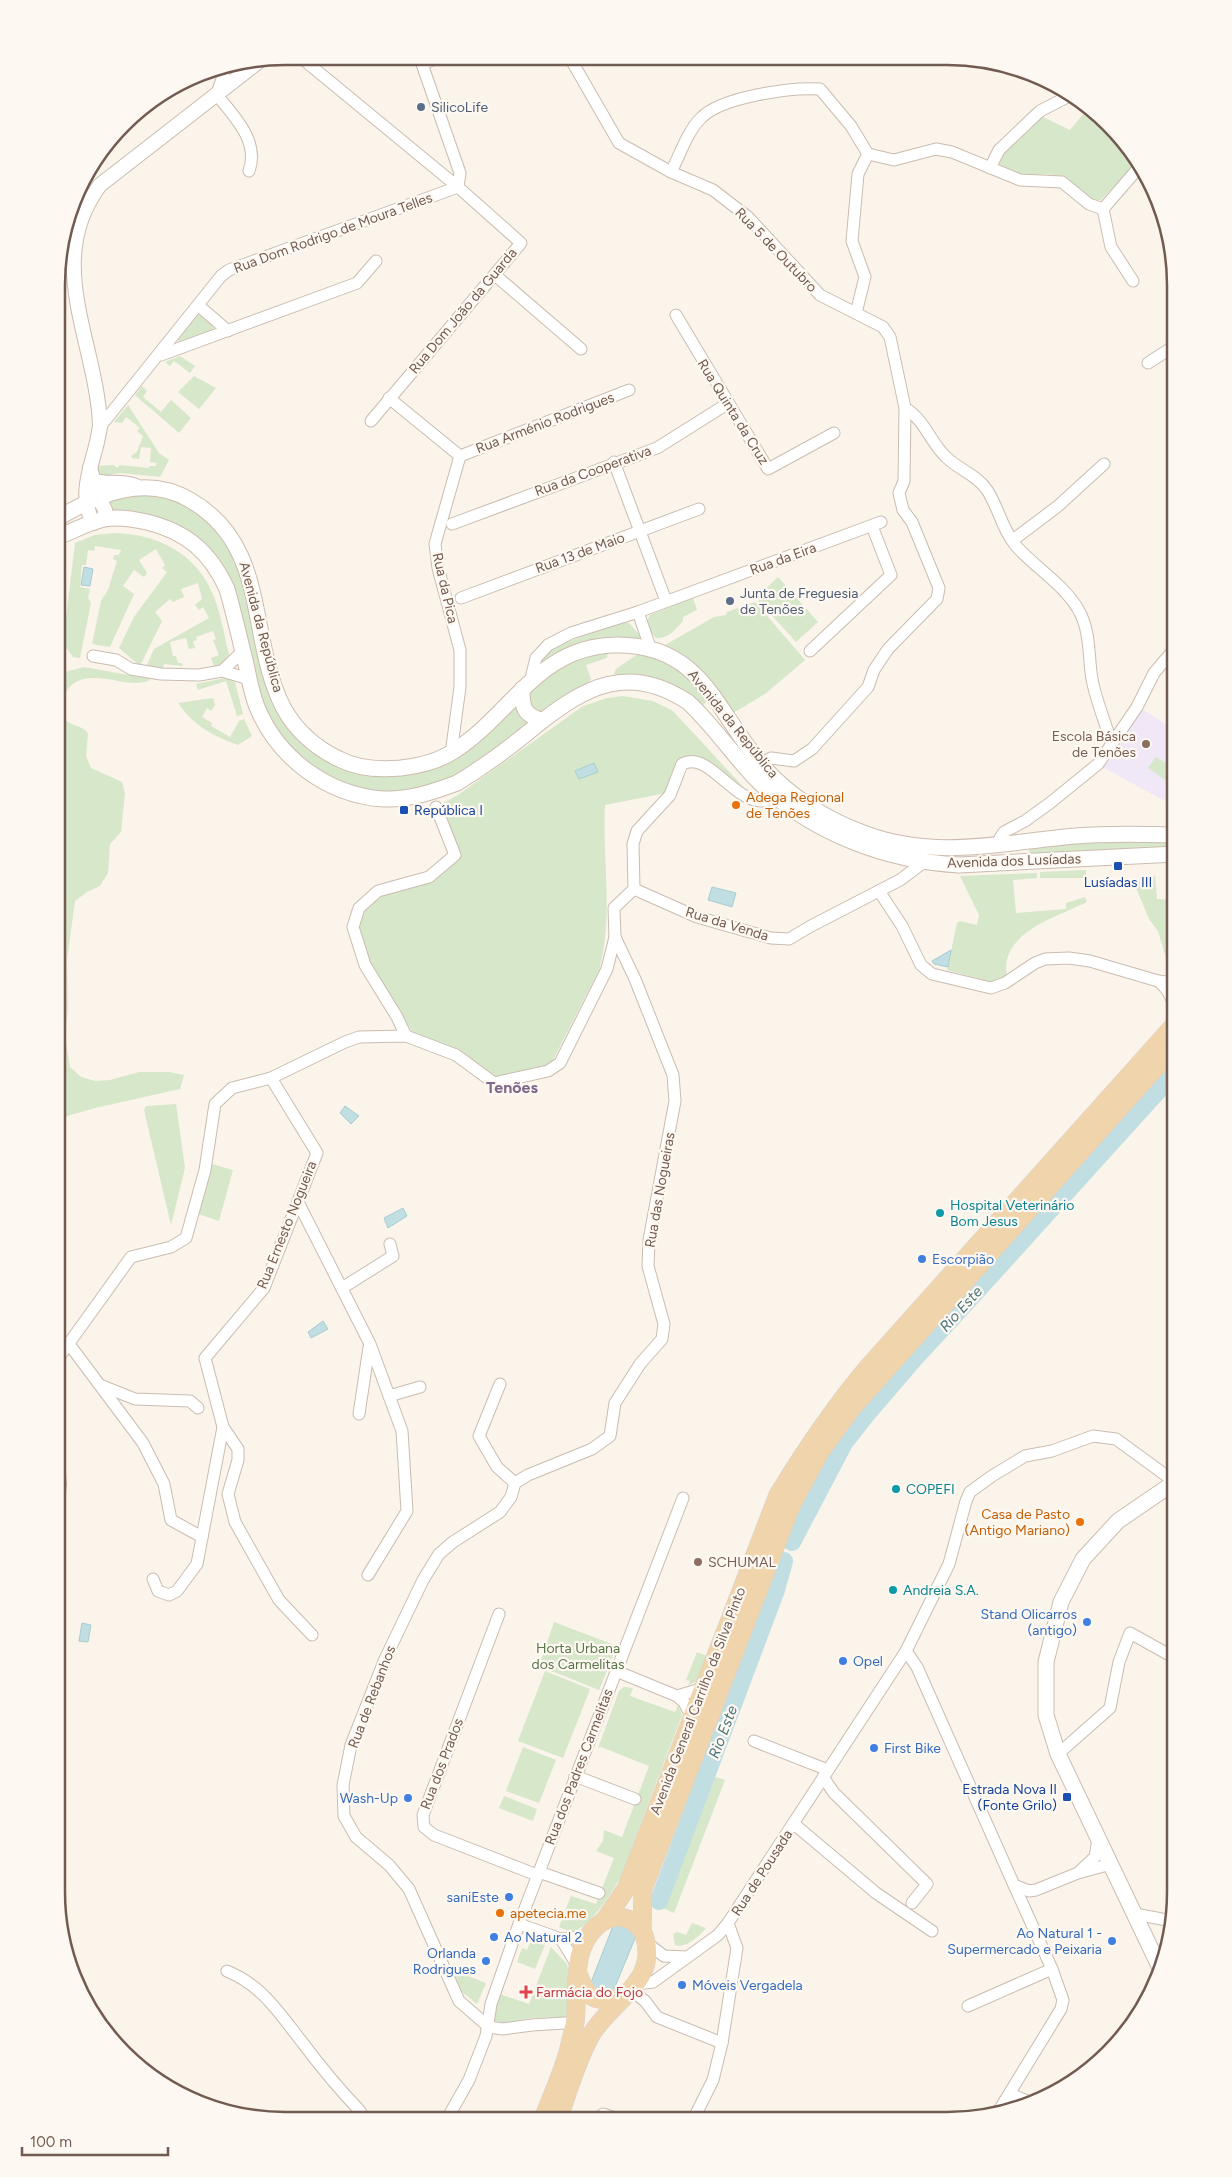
<svg xmlns="http://www.w3.org/2000/svg" width="1232" height="2177" font-family="Figtree,sans-serif">
	<rect width="100%" height="100%" fill="#faf4eb"/>
	<polygon fill="#f0e7f7" points="1140,708 1176,731 1176,803 1161,799 1101,766"/>
	<g fill="#d7e7ca">
		<path d="M1089 107 1097 113 1138 161 1101 200C1083 203 1075 181 1059 176 1039 170 1013 183 997 161L1000 152 1039 115 1070 130Z"/>
		<polygon points="201,314 213,325 213,330 179,342 177,338 197,315"/>
		<polygon points="180,356 195,366 190,373 174,361 170,366 165,362"/>
		<polygon points="194,376 216,388 199,409 178,392"/>
		<polygon points="142,386 147,391 143,397 161,412 171,400 191,418 179,433 135,395"/>
		<polygon points="128,405 159,453 169,460 160,477 120,473 103,476 93,468 93,466 114,465 117,468 120,465 149,468 149,466 156,466 157,463 150,462 151,448 141,447 139,459 132,458 131,456 137,452 143,436 137,431 140,428 126,417 122,423 114,422"/>
		<polygon points="149,493 170,498 201,513 229,543 292,733 311,750 370,775 393,776 427,771 451,762 473,745 518,701 532,722 464,772 421,790 382,793 360,790 335,780 295,755 265,710 208,551 110,513 105,500"/>
		<path d="M115 533C154 534 192 551 210 588 220 608 224 634 229 655V659L221 667H214L211 658 219 655 213 640 216 639 213 631 196 637 197 640 193 641 195 648 189 649 186 638 170 642 173 656H176L178 663H182L183 666 164 664 163 669 146 667 154 649 209 618 203 607 199 610 195 605 202 599 198 583 181 589 184 597 173 602 170 599 155 612 162 621 140 666 119 648 134 617 167 572 162 568 165 565 156 549 139 560 147 573 144 577 134 570 123 586 134 594 110 647 92 644 101 601 108 590 117 561 113 559 114 555H119L121 550 95 546 94 551 88 550 86 565H82L80 587 90 589 88 598 91 603 80 658 73 657 63 643 75 543 95 535Z"/>
		<polygon points="778,577 818,622 796,642 756,598"/>
		<path d="M693 598 697 610 683 617V621C675 630 668 639 656 638L645 625 650 615Z"/>
		<polygon points="755,602 805,660 765,694 730,715 665,645 714,617 726,615 727,612"/>
		<path d="M623 622 629 623 643 639C595 636 584 642 542 664L540 660 556 646Z"/>
		<polygon points="608,651 607,658 586,665 591,679 588,684 543,714 528,707 530,689 574,658"/>
		<path d="M641 652C673 661 687 677 709 700L702 706 619 678 614 673 616 669Z"/>
		<path d="M84 667 151 679C130 694 81 658 64 696 61 702 60 708 62 714 67 728 82 723 88 734L86 756 91 768 122 782 125 793 121 832 110 844 108 873 100 886 87 892 75 901 67 960 68 1008 65 1037 70 1067 81 1077 95 1081 110 1080 139 1072H169L184 1075 180 1089 95 1108 57 1119 58 674Z"/>
		<polygon points="225,678 235,682 243,714 237,716 226,681 198,690 196,684"/>
		<path d="M623 696 653 701 673 711 749 793 689 757 676 763 666 793 605 805C602 859 614 917 599 970L551 1064 494 1081 415 1036 383 986 362 946 356 924 362 909 371 900 398 889 458 856 436 807 458 795 583 706 607 698Z"/>
		<path d="M213 698 215 705 211 711 207 708 202 717 212 723 211 726 230 737 239 721 244 719 252 736 238 745C212 735 195 727 178 703Z"/>
		<polygon points="1156,757 1175,769 1167,781 1148,768"/>
		<polygon points="1176,840 1176,849 1030,857 1029,848 1076,841"/>
		<polygon points="1086,870 1086,878 1040,878 1040,872"/>
		<path d="M1037 873V878L1013 880 1016 913 1066 909V903L1085 897 1087 902C1058 917 998 932 1007 977L991 982 947 970 957 923 960 921 977 925 979 915 960 876Z"/>
		<polygon points="1155,876 1157,899 1176,900 1176,964 1169,962 1165,955 1158,931 1149,919 1134,883"/>
		<polygon points="176,1104 185,1168 171,1225 144,1110 146,1106"/>
		<polygon points="212,1164 233,1170 219,1221 198,1214"/>
		<polygon points="554,1622 617,1646 599,1690 539,1666"/>
		<polygon points="697,1652 707,1656 696,1682 688,1685 690,1681 686,1680"/>
		<polygon points="545,1671 590,1689 563,1758 518,1741"/>
		<path d="M624 1687 633 1688 630 1696 675 1712 678 1705 682 1715 621 1876C614 1890 590 1927 574 1931 569 1932 564 1929 559 1927L570 1898 571 1896 596 1904 614 1858 596 1851 603 1841 604 1830 622 1837 649 1766 601 1747 598 1748 619 1691Z"/>
		<polygon points="523,1747 556,1760 539,1803 506,1791"/>
		<polygon points="697,1771 725,1780 674,1913 653,1904"/>
		<polygon points="504,1796 537,1809 533,1821 499,1808"/>
		<path d="M692 1923 706 1928C699 1936 686 1949 675 1945L673 1934 677 1932 686 1935Z"/>
		<polygon points="531,1941 545,1945 535,1969 517,1962 522,1948 527,1950"/>
		<polygon points="551,1947 567,1964 569,1973 567,2017 531,2018 505,2023 494,2021 495,2006 500,1994 529,2004"/>
		<polygon points="452,1970 486,1983 477,2004 462,1992"/>
	</g>
	<g fill="#c1dee2" stroke="#a8cdd2">
		<polygon points="84,567 93,569 90,586 81,585"/>
		<polygon points="594,763 598,772 579,779 575,771"/>
		<polygon points="712,887 736,893 732,907 708,900"/>
		<polygon points="951,950 948,967 934,964 932,961"/>
		<polygon points="345,1106 359,1116 351,1124 340,1113"/>
		<polygon points="403,1208 407,1216 388,1228 384,1218"/>
		<polygon points="323,1321 328,1329 311,1338 308,1332"/>
		<polygon points="82,1623 91,1625 88,1642 79,1641"/>
		<polygon points="618,1925 629,1928 636,1936 612,1994 606,1996 590,1985 613,1926"/>
	</g>
	<g fill="none" stroke-linecap="round" stroke-linejoin="round">
		<g stroke="#c1dee2" stroke-width="18">
			<polyline points="792,1542 844,1443 866,1415 914,1359 964,1305 1176,1071"/>
			<polyline points="659,1901 776,1590 784,1561"/>
		</g>
		<g stroke="#cbbcb1" stroke-width="13">
			<g id="minor">
				<polyline points="299,56 458,187 521,243 371,421"/>
				<polyline points="440,57 422,64 460,173 458,187"/>
				<polyline points="570,58 619,143 671,172 713,190 748,217 820,295 883,327 890,337 905,408 904,481 899,493 903,510 912,522 939,588 937,599 888,649 874,670 868,687 812,749 794,761 771,758 762,764"/>
				<polyline points="217,93 226,68"/>
				<path d="M216 94C233 115 260 141 249 171"/>
				<polyline points="868,154 894,160 936,149 952,152 1020,180 1062,182 1089,204 1103,209"/>
				<polyline points="990,168 999,150 1040,111 1071,95"/>
				<path d="M671 172C680 155 687 132 701 118 721 97 791 87 820 89L851 126 868 154"/>
				<polyline points="77,194 88,200"/>
				<polyline points="495,275 581,349"/>
				<polyline points="1133,281 1111,247 1103,209 1141,165"/>
				<polyline points="199,306 228,331"/>
				<polyline points="856,313 865,277 852,241 858,174 868,154"/>
				<polyline points="676,315 768,469 834,433"/>
				<polyline points="161,355 357,283 376,261"/>
				<polyline points="1148,363 1176,345"/>
				<polyline points="389,398 460,456 435,544 438,568 460,650 460,687 451,754"/>
				<path d="M905 408C925 420 930 442 946 457 959 470 976 474 987 490 999 508 1002 530 1017 547 1036 568 1063 584 1078 609 1091 631 1088 656 1092 679 1096 701 1106 724 1112 745"/>
				<polyline points="100,427 221,276 229,270 458,187"/>
				<polyline points="460,456 629,390"/>
				<polyline points="614,462 666,601"/>
				<polyline points="452,524 657,448 727,404"/>
				<polyline points="1013,540 1058,506 1104,464"/>
				<polyline points="461,598 699,509"/>
				<polyline points="638,612 650,647"/>
				<polyline points="810,651 891,575 872,526"/>
				<polyline points="93,656 116,660 131,669 161,674 199,675 222,671 249,679"/>
				<polyline points="222,671 243,651"/>
				<polyline points="530,682 536,658 548,645 571,633 638,612 881,522"/>
				<polyline points="998,846 1000,838 1004,832 1025,821 1050,803 1098,764 1137,707 1154,673 1176,647"/>
				<polyline points="634,889 697,917 771,938 789,939 811,926 900,880 924,862"/>
				<polyline points="879,891 902,926 921,965 932,974 991,988 1005,983 1035,963 1045,959 1069,958 1090,961 1158,981 1176,983"/>
				<path d="M1158 981C1173 993 1175 1006 1174 1024"/>
				<polyline points="406,1036 397,1017 365,965 353,927 359,908 378,891 429,877 455,855 436,807"/>
				<polyline points="298,1202 370,1344 402,1431 407,1511 368,1575"/>
				<polyline points="342,1288 393,1256 390,1244"/>
				<polyline points="69,1344 143,1443 164,1484 171,1520 202,1537"/>
				<path d="M57 1360 131 1257 171 1247 186 1238 205 1170 215 1104 232 1088 271 1078 345 1042 359 1037 406 1036 456 1055 494 1083 548 1071 560 1063 607 969 615 937 614 908 634 889 633 844 637 831 670 795 682 764C708 750 732 801 762 801 767 801 773 798 778 797"/>
				<polyline points="500,1384 479,1436 497,1467 515,1483"/>
				<polyline points="100,1385 135,1399 190,1401 198,1408"/>
				<polyline points="389,1396 420,1387"/>
				<polyline points="359,1414 369,1347"/>
				<polyline points="223,1427 238,1449 238,1460 228,1494 235,1522 279,1600 312,1635"/>
				<polyline points="153,1579 158,1591 169,1595 177,1591 197,1564 223,1427 205,1358 264,1288 317,1153 271,1078"/>
				<polyline points="499,1614 423,1815 424,1827 434,1835 537,1875"/>
				<polyline points="906,1651 917,1667 1014,1885 1029,1891 1036,1890 1078,1873 1111,1864"/>
				<polyline points="616,1671 677,1696 684,1702 692,1718"/>
				<polyline points="677,1696 704,1688"/>
				<polyline points="754,1741 828,1770"/>
				<polyline points="1058,1754 1110,1708 1119,1662 1130,1633 1175,1658"/>
				<polyline points="575,1776 635,1799"/>
				<polyline points="823,1777 834,1793 927,1884 912,1903"/>
				<polyline points="794,1824 876,1893 932,1931"/>
				<polyline points="539,1872 599,1893"/>
				<polyline points="1079,1872 1095,1857 1098,1839"/>
				<polyline points="1135,1914 1172,1921"/>
				<polyline points="519,1924 561,1939 588,1936"/>
				<polyline points="561,1939 578,1967"/>
				<polyline points="647,1943 664,1956 687,1957"/>
				<path d="M227 1971C263 1986 279 2013 302 2042 320 2066 339 2089 360 2111L364 2119"/>
				<polyline points="637,1984 653,1982 718,1935 728,1923 906,1651 949,1564 966,1501 970,1492 992,1476 1025,1456 1052,1451 1093,1436 1116,1439 1175,1482"/>
				<polyline points="632,1991 645,2001 657,2017 722,2043"/>
				<polyline points="968,2006 1052,1969 1014,1885"/>
				<polyline points="565,2023 532,2025 503,2029 489,2027 459,2001 409,1889 389,1865 356,1837 344,1816 343,1785 351,1745 385,1659 423,1580 439,1554 453,1542 500,1512 511,1497 515,1483 528,1475 592,1449 610,1436 615,1403 640,1364 662,1339 664,1324 648,1266 649,1240 675,1101 673,1075 635,979 615,937"/>
				<polyline points="1010,2094 1032,2103"/>
				<polyline points="998,2112 1061,2009 1063,2000 1052,1969"/>
				<polyline points="603,2114 621,2120"/>
				<polyline points="447,2119 469,2080 486,2036 491,2004 519,1924 683,1498"/>
				<polyline points="693,2120 713,2080 722,2043 737,1948 728,1923"/>
			</g>
		</g>
		<g stroke="#cbbcb1" stroke-width="16">
			<g id="tertiary">
				<polyline points="90,468 98,496 105,510 105,519"/>
				<path d="M94 481C108 485 122 480 136 486"/>
				<path d="M93 523C79 495 90 471 97 442 98 436 100 430 100 424 96 340 43 261 100 185L258 62"/>
				<polyline points="57,1501 59,1484 57,1462"/>
			</g>
		</g>
		<g stroke="#cdbcaf" stroke-width="17">
			<g id="secondary">
				<path d="M58 518C99 494 145 474 190 500 270 546 247 636 283 707 296 731 314 747 339 759 358 769 379 770 401 768 418 766 439 761 454 751 512 714 538 646 616 645 701 644 715 709 761 764 788 796 827 820 866 834 937 860 1004 842 1076 836 1109 833 1143 834 1176 835"/>
				<path d="M58 537C73 531 89 522 105 519 119 516 134 519 147 522 187 532 210 552 227 589 233 610 238 631 243 652 248 670 250 690 257 707 278 758 327 795 383 799 409 800 433 792 457 783 485 766 512 746 537 725 586 686 629 663 688 702 714 726 734 757 759 782 812 833 886 861 959 865L1176 854"/>
				<path d="M522 689C522 709 524 714 542 721"/>
				<polyline points="1161,1970 1058,1754 1046,1715 1046,1662 1061,1602 1083,1559 1118,1521 1175,1482"/>
			</g>
		</g>
		<g stroke="#d8d1ce" stroke-width="19">
			<g id="primary">
				<path d="M604 1921 626 1889 778 1495C806 1449 835 1406 870 1365L1176 1023"/>
				<polyline points="642,1931 643,1889 791,1506 820,1452 852,1408 1176,1045"/>
				<path d="M579 1976C588 2000 597 2003 621 1997"/>
				<path d="M543 2120C551 2096 563 2073 569 2048 571 2040 573 2031 575 2023 579 1991 570 1949 597 1926 605 1919 615 1916 625 1918 633 1920 641 1927 644 1935 660 1981 611 2001 591 2035 577 2060 568 2092 558 2120"/>
			</g>
		</g>
		<use href="#minor" stroke="#fff" stroke-width="11"/>
		<use href="#tertiary" stroke="#fff" stroke-width="14"/>
		<use href="#secondary" stroke="#fff" stroke-width="15"/>
		<use href="#primary" stroke="#f0d4ac" stroke-width="18"/>
	</g>
	<g fill="#5c6f8a" stroke="#fdf8f1" stroke-width="2">
		<circle cx="421" cy="107" r="5"/>
		<circle cx="730" cy="601" r="5"/>
	</g>
	<g fill="#8d6e63" stroke="#fdf8f1" stroke-width="2">
		<circle cx="1146" cy="744" r="5"/>
		<circle cx="698" cy="1562" r="5"/>
	</g>
	<g fill="#e8710a" stroke="#fdf8f1" stroke-width="2">
		<circle cx="736" cy="805" r="5"/>
		<circle cx="1080" cy="1522" r="5"/>
		<circle cx="500" cy="1913" r="5"/>
	</g>
	<g fill="#1a4fb4" stroke="#fdf8f1" stroke-width="2">
		<rect x="399" y="805" width="10" height="10" rx="2.5"/>
		<rect x="1113" y="861" width="10" height="10" rx="2.5"/>
		<rect x="1062" y="1792" width="10" height="10" rx="2.5"/>
	</g>
	<g fill="#0f9aa8" stroke="#fdf8f1" stroke-width="2">
		<circle cx="940" cy="1213" r="5"/>
		<circle cx="896" cy="1489" r="5"/>
		<circle cx="893" cy="1590" r="5"/>
	</g>
	<g fill="#3f7fe0" stroke="#fdf8f1" stroke-width="2">
		<circle cx="922" cy="1259" r="5"/>
		<circle cx="1087" cy="1622" r="5"/>
		<circle cx="843" cy="1661" r="5"/>
		<circle cx="874" cy="1748" r="5"/>
		<circle cx="408" cy="1798" r="5"/>
		<circle cx="509" cy="1897" r="5"/>
		<circle cx="494" cy="1937" r="5"/>
		<circle cx="1112" cy="1941" r="5"/>
		<circle cx="486" cy="1961" r="5"/>
		<circle cx="682" cy="1985" r="5"/>
	</g>
	<path fill="#e0444e" stroke="#fdf8f1" stroke-width="2" d="M523.5 1984.5h5v5h5v5h-5v5h-5v-5h-5v-5h5z"/>
	<g text-anchor="middle" dominant-baseline="central" stroke-width="4.5" stroke-linejoin="round" paint-order="stroke">
		<g font-size="14" fill="#4e5e75" stroke="#fdf8f1" text-anchor="start">
			<text x="431" y="107">SilicoLife</text>
			<text x="740" y="593">Junta de Freguesia<tspan x="740" dy="16">de Tenões</tspan></text>
		</g>
		<g font-size="14" fill="#725b51" stroke="#fdf8f1">
			<text transform="translate(333 233) rotate(-20)">Rua Dom Rodrigo de Moura Telles</text>
			<text transform="translate(776 250) rotate(46)">Rua 5 de Outubro</text>
			<text transform="translate(463 311) rotate(-50)">Rua Dom João da Guarda</text>
			<text transform="translate(733 412) rotate(58)">Rua Quinta da Cruz</text>
			<text transform="translate(545 423) rotate(-21)">Rua Arménio Rodrigues</text>
			<text transform="translate(593 471) rotate(-20)">Rua da Cooperativa</text>
			<text transform="translate(580 553) rotate(-20)">Rua 13 de Maio</text>
			<text transform="translate(783 559) rotate(-20)">Rua da Eira</text>
			<text transform="translate(445 588) rotate(77)">Rua da Pica</text>
			<text transform="translate(261 627) rotate(75)">Avenida da República</text>
			<text transform="translate(733 724) rotate(51)">Avenida da República</text>
			<text transform="translate(1014 861) rotate(-2)">Avenida dos Lusíadas</text>
			<text transform="translate(727 924) rotate(17)">Rua da Venda</text>
			<text transform="translate(660 1190) rotate(-80)">Rua das Nogueiras</text>
			<text transform="translate(287 1225) rotate(-68)">Rua Ernesto Nogueira</text>
			<text transform="translate(372 1697) rotate(-69)">Rua de Rebanhos</text>
			<text transform="translate(698 1701) rotate(-69)">Avenida General Carrilho da Silva Pinto</text>
			<text transform="translate(442 1764) rotate(-69)">Rua dos Prados</text>
			<text transform="translate(579 1767) rotate(-69)">Rua dos Padres Carmelitas</text>
			<text transform="translate(762 1873) rotate(-57)">Rua de Pousada</text>
		</g>
		<g font-size="14" fill="#785e54" stroke="#fdf8f1" text-anchor="end">
			<text x="1136" y="736">Escola Básica<tspan x="1136" dy="16">de Tenões</tspan></text>
			<text x="708" y="1562" text-anchor="start">SCHUMAL</text>
		</g>
		<g font-size="14" fill="#c56008" stroke="#fdf8f1" text-anchor="start">
			<text x="746" y="797">Adega Regional<tspan x="746" dy="16">de Tenões</tspan></text>
			<text x="1070" y="1514" text-anchor="end">Casa de Pasto<tspan x="1070" dy="16">(Antigo Mariano)</tspan></text>
			<text x="510" y="1913">apetecia.me</text>
		</g>
		<g font-size="14" fill="#164399" stroke="#fdf8f1" text-anchor="start">
			<text x="414" y="810">República I</text>
			<text x="1118" y="882" text-anchor="middle">Lusíadas III</text>
			<text x="1057" y="1789" text-anchor="end">Estrada Nova II<tspan x="1057" dy="16">(Fonte Grilo)</tspan></text>
		</g>
		<g font-size="14" fill="#0d838f" stroke="#fdf8f1" text-anchor="start">
			<text x="950" y="1205">Hospital Veterinário<tspan x="950" dy="16">Bom Jesus</tspan></text>
			<text x="906" y="1489">COPEFI</text>
			<text x="903" y="1590">Andreia S.A.</text>
		</g>
		<g font-size="14" fill="#366cbe" stroke="#fdf8f1" text-anchor="start">
			<text x="932" y="1259">Escorpião</text>
			<text x="1077" y="1614" text-anchor="end">Stand Olicarros<tspan x="1077" dy="16">(antigo)</tspan></text>
			<text x="853" y="1661">Opel</text>
			<text x="884" y="1748">First Bike</text>
			<text x="398" y="1798" text-anchor="end">Wash-Up</text>
			<text x="499" y="1897" text-anchor="end">saniEste</text>
			<text x="1102" y="1933" text-anchor="end">Ao Natural 1 -<tspan x="1102" dy="16">Supermercado e Peixaria</tspan></text>
			<text x="504" y="1937">Ao Natural 2</text>
			<text x="476" y="1953" text-anchor="end">Orlanda<tspan x="476" dy="16">Rodrigues</tspan></text>
			<text x="692" y="1985">Móveis Vergadela</text>
		</g>
		<g font-size="14" fill="#59774a" stroke="#fdf8f1">
			<text x="578" y="1648">Horta Urbana<tspan x="578" dy="16">dos Carmelitas</tspan></text>
		</g>
		<g font-size="14" fill="#be3a42" stroke="#fdf8f1" text-anchor="start">
			<text x="536" y="1992">Farmácia do Fojo</text>
		</g>
		<g font-size="15" font-style="italic" fill="#49757c" stroke="#fdf8f1">
			<text transform="translate(961 1309) rotate(-48)">Rio Este</text>
			<text transform="translate(723 1732) rotate(-69)">Rio Este</text>
		</g>
		<g font-size="16" font-weight="bold" fill="#80688d" stroke="#fdf8f1">
			<text x="512" y="1087">Tenões</text>
		</g>
	</g>
	<path d="M0 0H1232V2177H0ZM285 65H947A220 220 0 0 1 1167 285V1892A220 220 0 0 1 947 2112H285A220 220 0 0 1 65 1892V285A220 220 0 0 1 285 65Z" fill="#fdf8f1" fill-rule="evenodd"/>
	<path fill="none" stroke="#725b51" stroke-width="2.5" d="M285 65H947A220 220 0 0 1 1167 285V1892A220 220 0 0 1 947 2112H285A220 220 0 0 1 65 1892V285A220 220 0 0 1 285 65Z"/>
	<path d="M22 2147v8h146v-8" fill="none" stroke="#725b51" stroke-width="2.5"/>
	<text x="30" y="2147" font-size="15" fill="#725b51" stroke="#fdf8f1" stroke-width="4" paint-order="stroke">100 m</text>
</svg>
